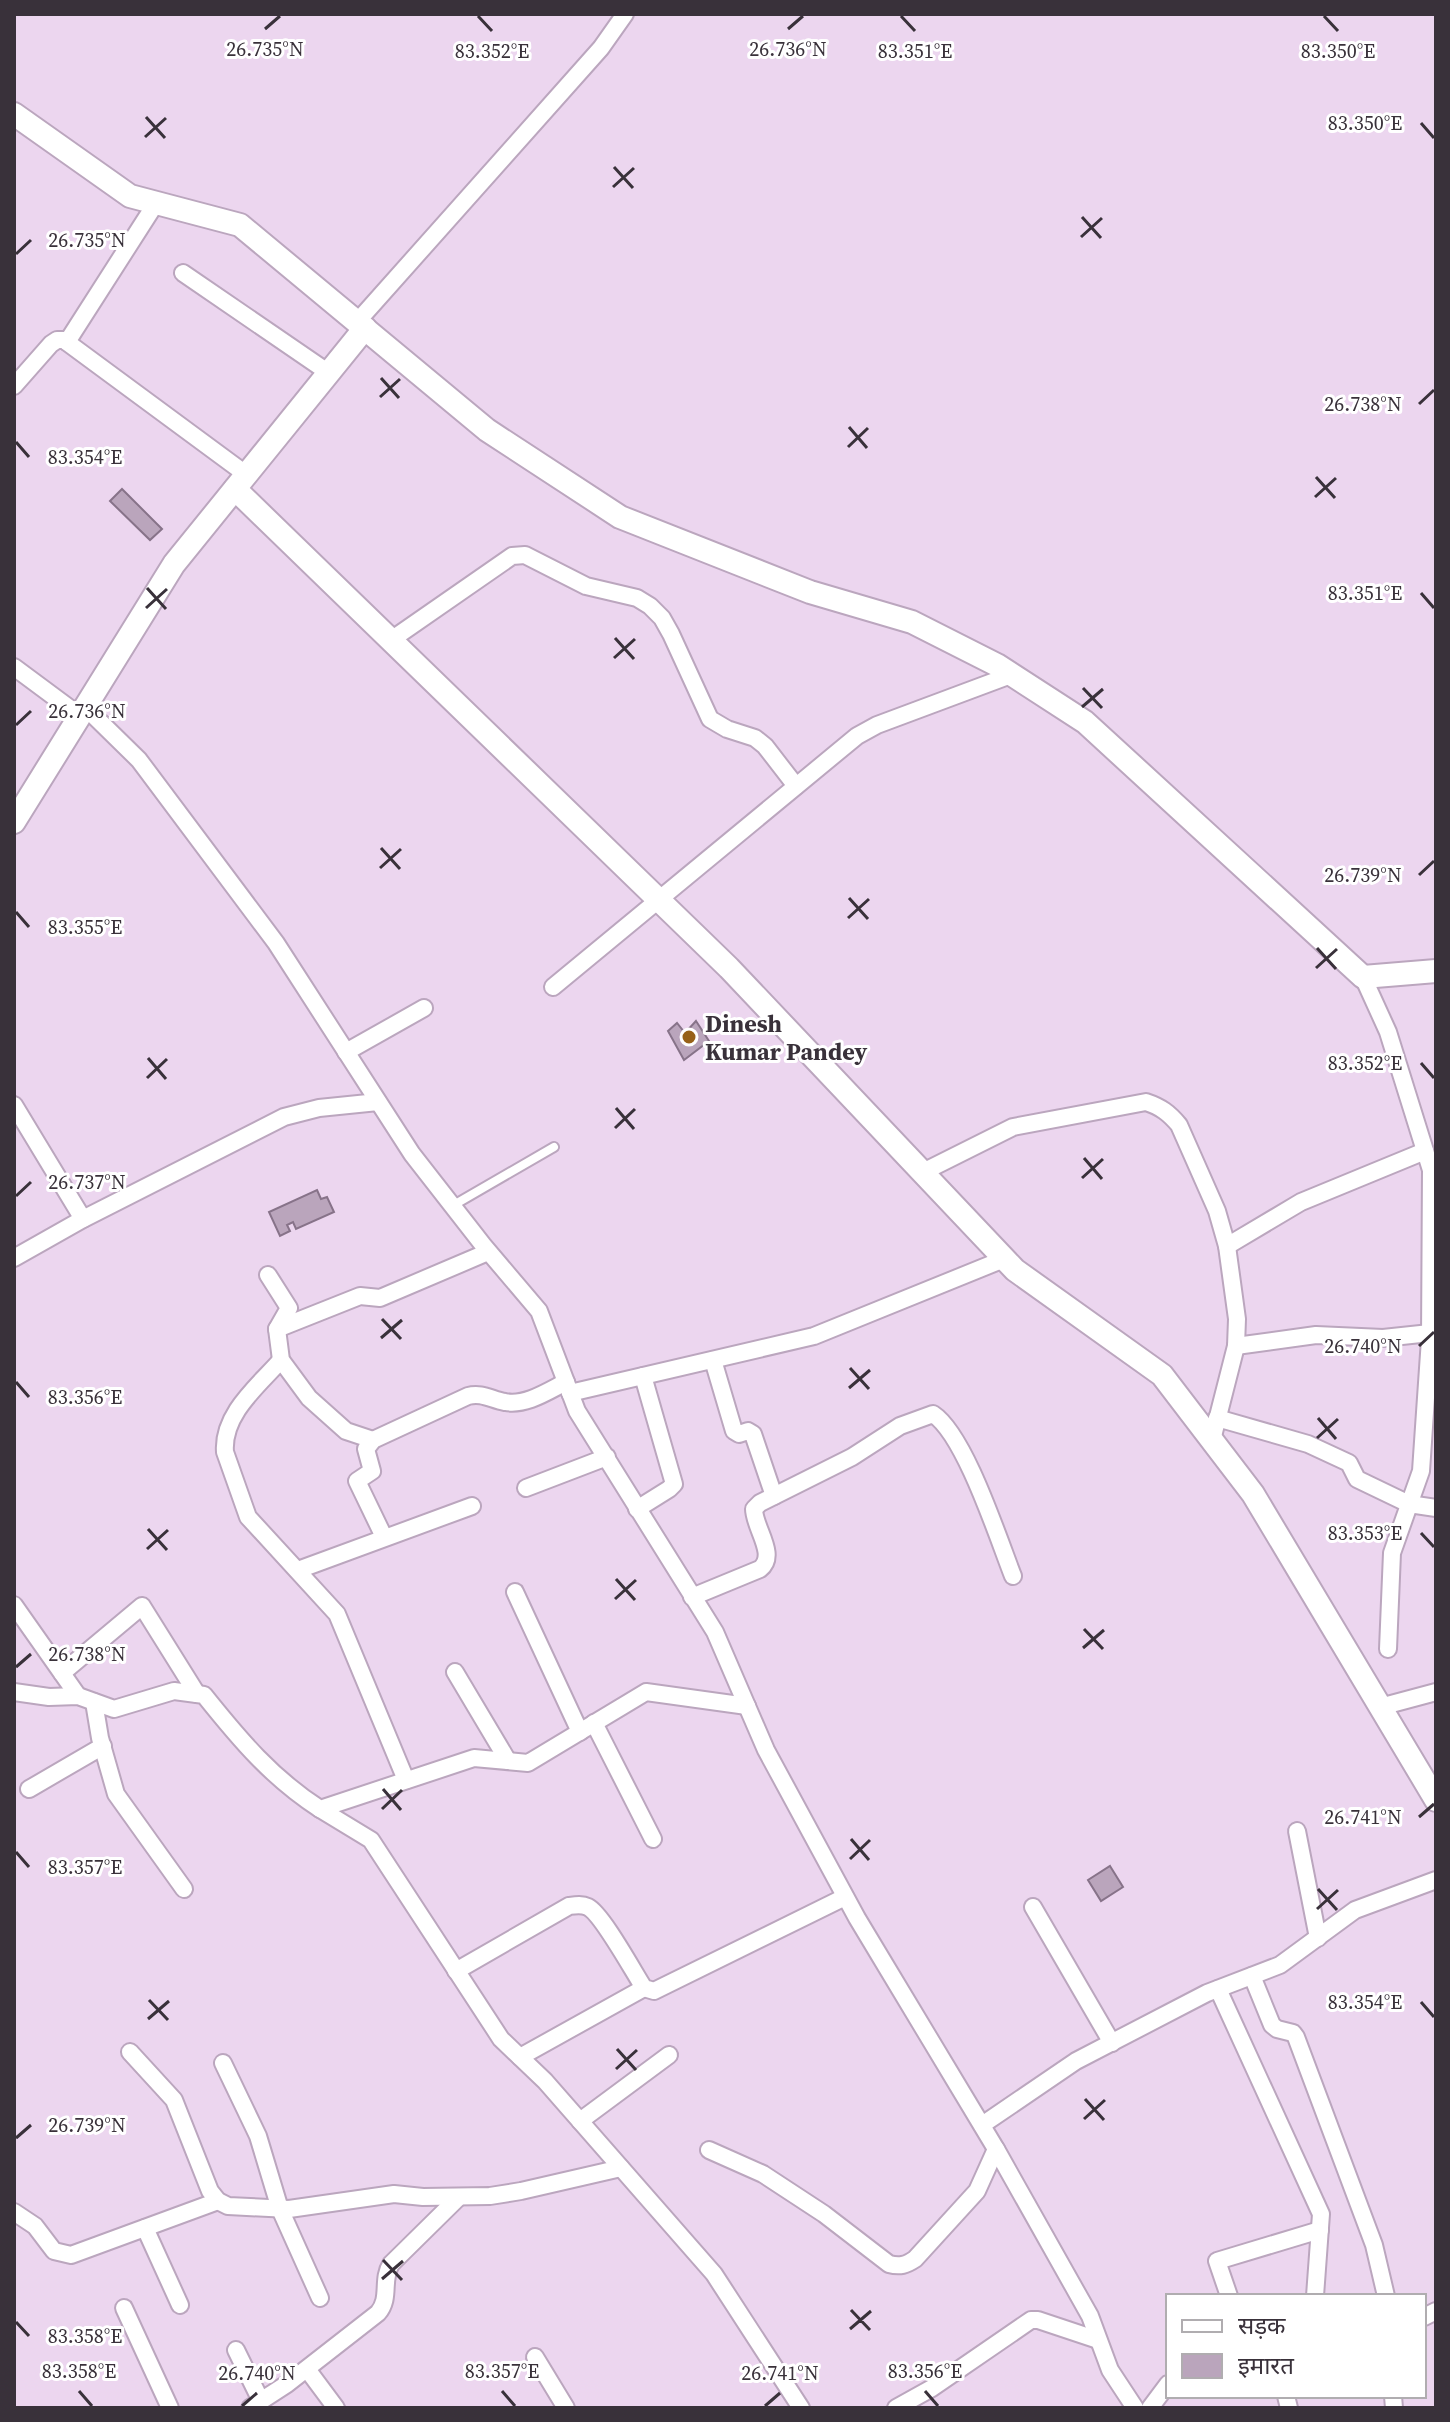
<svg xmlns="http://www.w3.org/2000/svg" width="1450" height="2422" font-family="'Source Serif 4','Noto Sans Devanagari',serif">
	<rect width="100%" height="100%" fill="#ecd6ef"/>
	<g fill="#baa5bc" stroke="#877389" stroke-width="2">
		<polygon points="122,489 162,529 150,540 110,501"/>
		<polygon points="696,1021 709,1041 684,1060 668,1031 677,1023 685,1033"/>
		<polygon points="317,1190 321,1199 327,1197 334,1212 296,1229 293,1222 287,1225 290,1231 280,1236 269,1212"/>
		<polygon points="1110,1866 1123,1887 1101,1901 1088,1880"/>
	</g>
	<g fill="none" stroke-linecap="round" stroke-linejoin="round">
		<g stroke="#bba6be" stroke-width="12">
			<polyline id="lane" points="452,1206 554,1147"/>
		</g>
		<g stroke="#bba6be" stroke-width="20">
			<g id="street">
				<polyline points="183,273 329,373"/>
				<polyline points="357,322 601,48 625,14"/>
				<polyline points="67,342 156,203"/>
				<polyline points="14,386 51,344 57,340 64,340 247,475"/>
				<polyline points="391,640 512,556 525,555 586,586 637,598 650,606 662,618 671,634 710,719 727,729 755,738 765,746 796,786"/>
				<polyline points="14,667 80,716"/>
				<polyline points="85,707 139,760 276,943 412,1154 483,1245 539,1311 577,1411 715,1632 766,1750 857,1918 996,2149 1090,2316 1110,2370 1135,2408"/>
				<polyline points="1363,977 1388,1032 1431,1170 1430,1339 1421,1471 1392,1553 1388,1649"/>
				<polyline points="553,987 857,736 877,725 1011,675"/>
				<polyline points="346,1052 424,1008"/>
				<polyline points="14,1105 83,1219"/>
				<path d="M923 1172 1013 1127 1146 1102C1161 1107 1169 1113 1179 1125L1217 1211 1227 1246 1237 1319 1236 1346 1212 1440"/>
				<polyline points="1227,1246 1301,1202 1425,1151"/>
				<polyline points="14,1258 83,1219 284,1117 319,1108 378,1102"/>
				<polyline points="268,1275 289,1308 277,1329 281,1360 309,1398 346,1431 373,1440"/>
				<polyline points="277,1329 360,1296 380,1298 488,1252"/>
				<polyline points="1236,1346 1316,1335 1383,1338 1430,1333 1435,1339"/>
				<path d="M281 1360C259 1385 222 1414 225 1452L248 1517 337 1614 406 1780"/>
				<polyline points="713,1360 734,1431 739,1434 748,1431 753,1434 774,1496"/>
				<polyline points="570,1393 814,1336 1004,1259"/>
				<polyline points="1217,1418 1308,1444 1349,1463 1357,1479 1409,1504 1436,1508"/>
				<polyline points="526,1488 607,1457"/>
				<polyline points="637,1509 669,1489 674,1484 643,1376"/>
				<path d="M384 1537 357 1481 372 1471 366 1449 373 1440 468 1396C482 1392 492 1400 505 1402 526 1406 548 1391 566 1382"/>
				<polyline points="298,1570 472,1506"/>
				<polyline points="515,1592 580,1732"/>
				<path d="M692 1597 760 1569C778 1555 754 1528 754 1509L760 1503 852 1457 900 1426 933 1414C965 1435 998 1538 1013 1576"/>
				<polyline points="14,1605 78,1696"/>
				<polyline points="455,1672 508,1761"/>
				<polyline points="62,1673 142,1606 197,1694"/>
				<path d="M14 1692 49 1697 78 1696 114 1709 174 1691 204 1695C240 1740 272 1778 320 1809L474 1758 528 1763 646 1692 747 1706"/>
				<polyline points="94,1702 100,1738 116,1794 184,1889"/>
				<polyline points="1380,1707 1436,1692"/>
				<polyline points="594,1723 653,1839"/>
				<polyline points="29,1789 103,1746"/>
				<polyline points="320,1809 371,1840 501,2039 545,2081 714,2274 801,2408"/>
				<polyline points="1297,1831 1318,1938"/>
				<polyline points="1033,1907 1112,2043"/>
				<path d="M456 1971 569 1906C576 1905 582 1904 588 1907 602 1914 633 1971 644 1988L654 1991 845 1897"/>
				<polyline points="1252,1976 1272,2025 1277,2029 1293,2033 1296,2037 1374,2245 1386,2296"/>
				<polyline points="1218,1989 1321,2214 1315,2296"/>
				<polyline points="130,2052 174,2100 210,2191 218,2201 228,2206 289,2209 394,2194 423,2197 490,2196 521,2191 621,2168"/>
				<polyline points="520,2057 644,1988"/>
				<polyline points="223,2063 258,2136 280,2209 320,2298"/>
				<polyline points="580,2121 669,2055"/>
				<polyline points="982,2125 1076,2061 1207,1993 1280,1965 1355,1910 1436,1880"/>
				<path d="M709 2150 763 2174 824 2214 889 2264C900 2267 906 2265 915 2259L977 2191 996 2149"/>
				<polyline points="14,2212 35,2226 54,2251 71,2255 218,2201"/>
				<polyline points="145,2228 180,2305"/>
				<polyline points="1229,2296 1217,2261 1320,2230"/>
				<polyline points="124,2308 170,2408"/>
				<polyline points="1424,2317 1436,2311"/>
				<polyline points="236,2350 261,2401"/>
				<polyline points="535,2357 566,2408"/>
				<polyline points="307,2369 336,2408"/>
				<polyline points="1286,2396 1289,2408"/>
				<polyline points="1393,2396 1394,2408"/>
				<path d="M250 2408 287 2384 378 2313C391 2298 381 2280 391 2264L459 2197"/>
				<polyline points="896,2408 932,2388 1031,2320 1038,2320 1098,2340"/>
				<polyline points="1150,2408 1168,2384"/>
			</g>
		</g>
		<g stroke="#bba6be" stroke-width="26">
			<g id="secondary">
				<polyline points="14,114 130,196 240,225 487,430 620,517 810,592 912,622 997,665 1085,722 1363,977 1436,971"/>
				<polyline points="235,489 729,968 1015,1270 1162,1375 1253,1494 1436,1800"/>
				<polyline points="14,822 174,564 365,328"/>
			</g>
		</g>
		<use href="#lane" stroke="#fff" stroke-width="8"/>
		<use href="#street" stroke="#fff" stroke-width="16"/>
		<use href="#secondary" stroke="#fff" stroke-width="22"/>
	</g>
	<path fill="none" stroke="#39313a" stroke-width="3" d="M478 16 492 31M901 16 915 31M1324 16 1338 31M265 29 280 16M788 29 803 16M146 117 165 138M1421 123 1434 138M145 137 166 118M614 167 633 188M613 187 634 168M1082 217 1101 238M1081 237 1102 218M16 254 31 240M381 378 399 398M380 397 400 379M1419 404 1434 390M849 427 867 448M16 442 29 457M848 447 868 428M1316 477 1335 498M1315 497 1336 478M147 588 166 609M1421 593 1434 608M146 608 167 589M615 638 634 659M614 658 635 639M1083 688 1102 708M1082 707 1103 689M16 725 31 711M381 848 400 869M380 868 401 849M1419 875 1434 861M849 898 868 919M16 912 29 927M848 918 869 899M1317 948 1336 969M1316 968 1337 949M148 1058 166 1079M1421 1063 1434 1078M147 1078 167 1059M616 1108 634 1129M615 1128 635 1109M1084 1158 1102 1179M1082 1178 1103 1159M16 1196 31 1182M382 1319 401 1339M381 1338 402 1320M1419 1346 1434 1332M850 1368 869 1389M16 1382 29 1397M849 1388 870 1370M1318 1418 1336 1439M1317 1438 1338 1419M148 1529 167 1550M1421 1533 1434 1547M147 1549 168 1530M616 1579 635 1600M615 1599 636 1580M1084 1629 1103 1649M1083 1648 1104 1630M16 1667 31 1654M383 1789 401 1810M382 1809 402 1790M1419 1817 1434 1804M851 1839 869 1860M16 1852 29 1867M850 1859 870 1840M1318 1889 1337 1910M1317 1909 1338 1890M149 2000 168 2020M1421 2002 1434 2017M148 2019 169 2001M617 2049 636 2070M616 2069 637 2050M1085 2099 1104 2120M1084 2119 1105 2100M16 2138 31 2125M383 2260 402 2280M382 2279 403 2261M851 2310 870 2330M16 2322 29 2336M850 2329 871 2311M79 2391 92 2406M502 2391 515 2406M925 2391 938 2406M242 2406 257 2393M765 2406 780 2393"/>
	<circle fill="#976118" stroke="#fff" stroke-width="3" cx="689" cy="1037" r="8"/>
	<g text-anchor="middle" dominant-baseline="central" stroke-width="6" stroke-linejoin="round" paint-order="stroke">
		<g font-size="24" font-weight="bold" fill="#39313a" stroke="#fff" text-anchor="start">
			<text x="705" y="1023">Dinesh<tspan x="705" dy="28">Kumar Pandey</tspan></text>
		</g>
	</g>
	<g font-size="20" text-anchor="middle" fill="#39313a" stroke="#fff" stroke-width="6" stroke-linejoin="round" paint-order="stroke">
		<text x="265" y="56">26.735°N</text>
		<text x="788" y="56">26.736°N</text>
		<text x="492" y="58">83.352°E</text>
		<text x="915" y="58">83.351°E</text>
		<text x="1338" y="58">83.350°E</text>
		<text x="1365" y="130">83.350°E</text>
		<text x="87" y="247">26.735°N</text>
		<text x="1363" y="411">26.738°N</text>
		<text x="85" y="464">83.354°E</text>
		<text x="1365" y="600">83.351°E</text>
		<text x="87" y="718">26.736°N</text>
		<text x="1363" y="882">26.739°N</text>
		<text x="85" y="934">83.355°E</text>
		<text x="1365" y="1070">83.352°E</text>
		<text x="87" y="1189">26.737°N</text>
		<text x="1363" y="1353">26.740°N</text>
		<text x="85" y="1404">83.356°E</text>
		<text x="1365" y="1540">83.353°E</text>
		<text x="87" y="1661">26.738°N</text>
		<text x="1363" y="1824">26.741°N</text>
		<text x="85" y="1874">83.357°E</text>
		<text x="1365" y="2009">83.354°E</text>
		<text x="87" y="2132">26.739°N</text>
		<text x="85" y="2343">83.358°E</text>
		<text x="79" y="2378">83.358°E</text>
		<text x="502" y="2378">83.357°E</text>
		<text x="925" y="2378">83.356°E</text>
		<text x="257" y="2380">26.740°N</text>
		<text x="780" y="2380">26.741°N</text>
	</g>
	<rect width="1450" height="2422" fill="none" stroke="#39313a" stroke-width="32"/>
	<rect x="1166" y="2294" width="260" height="104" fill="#ffffff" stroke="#b0adb0" stroke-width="2"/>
	<rect x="1182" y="2320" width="40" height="12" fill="#ffffff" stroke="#b0adb0" stroke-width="2"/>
	<text x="1238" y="2334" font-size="24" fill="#39313a">सड़क</text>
	<rect x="1182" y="2354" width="40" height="24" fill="#baa5bc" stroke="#b0adb0" stroke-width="2"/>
	<text x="1238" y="2374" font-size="24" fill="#39313a">इमारत</text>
</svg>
